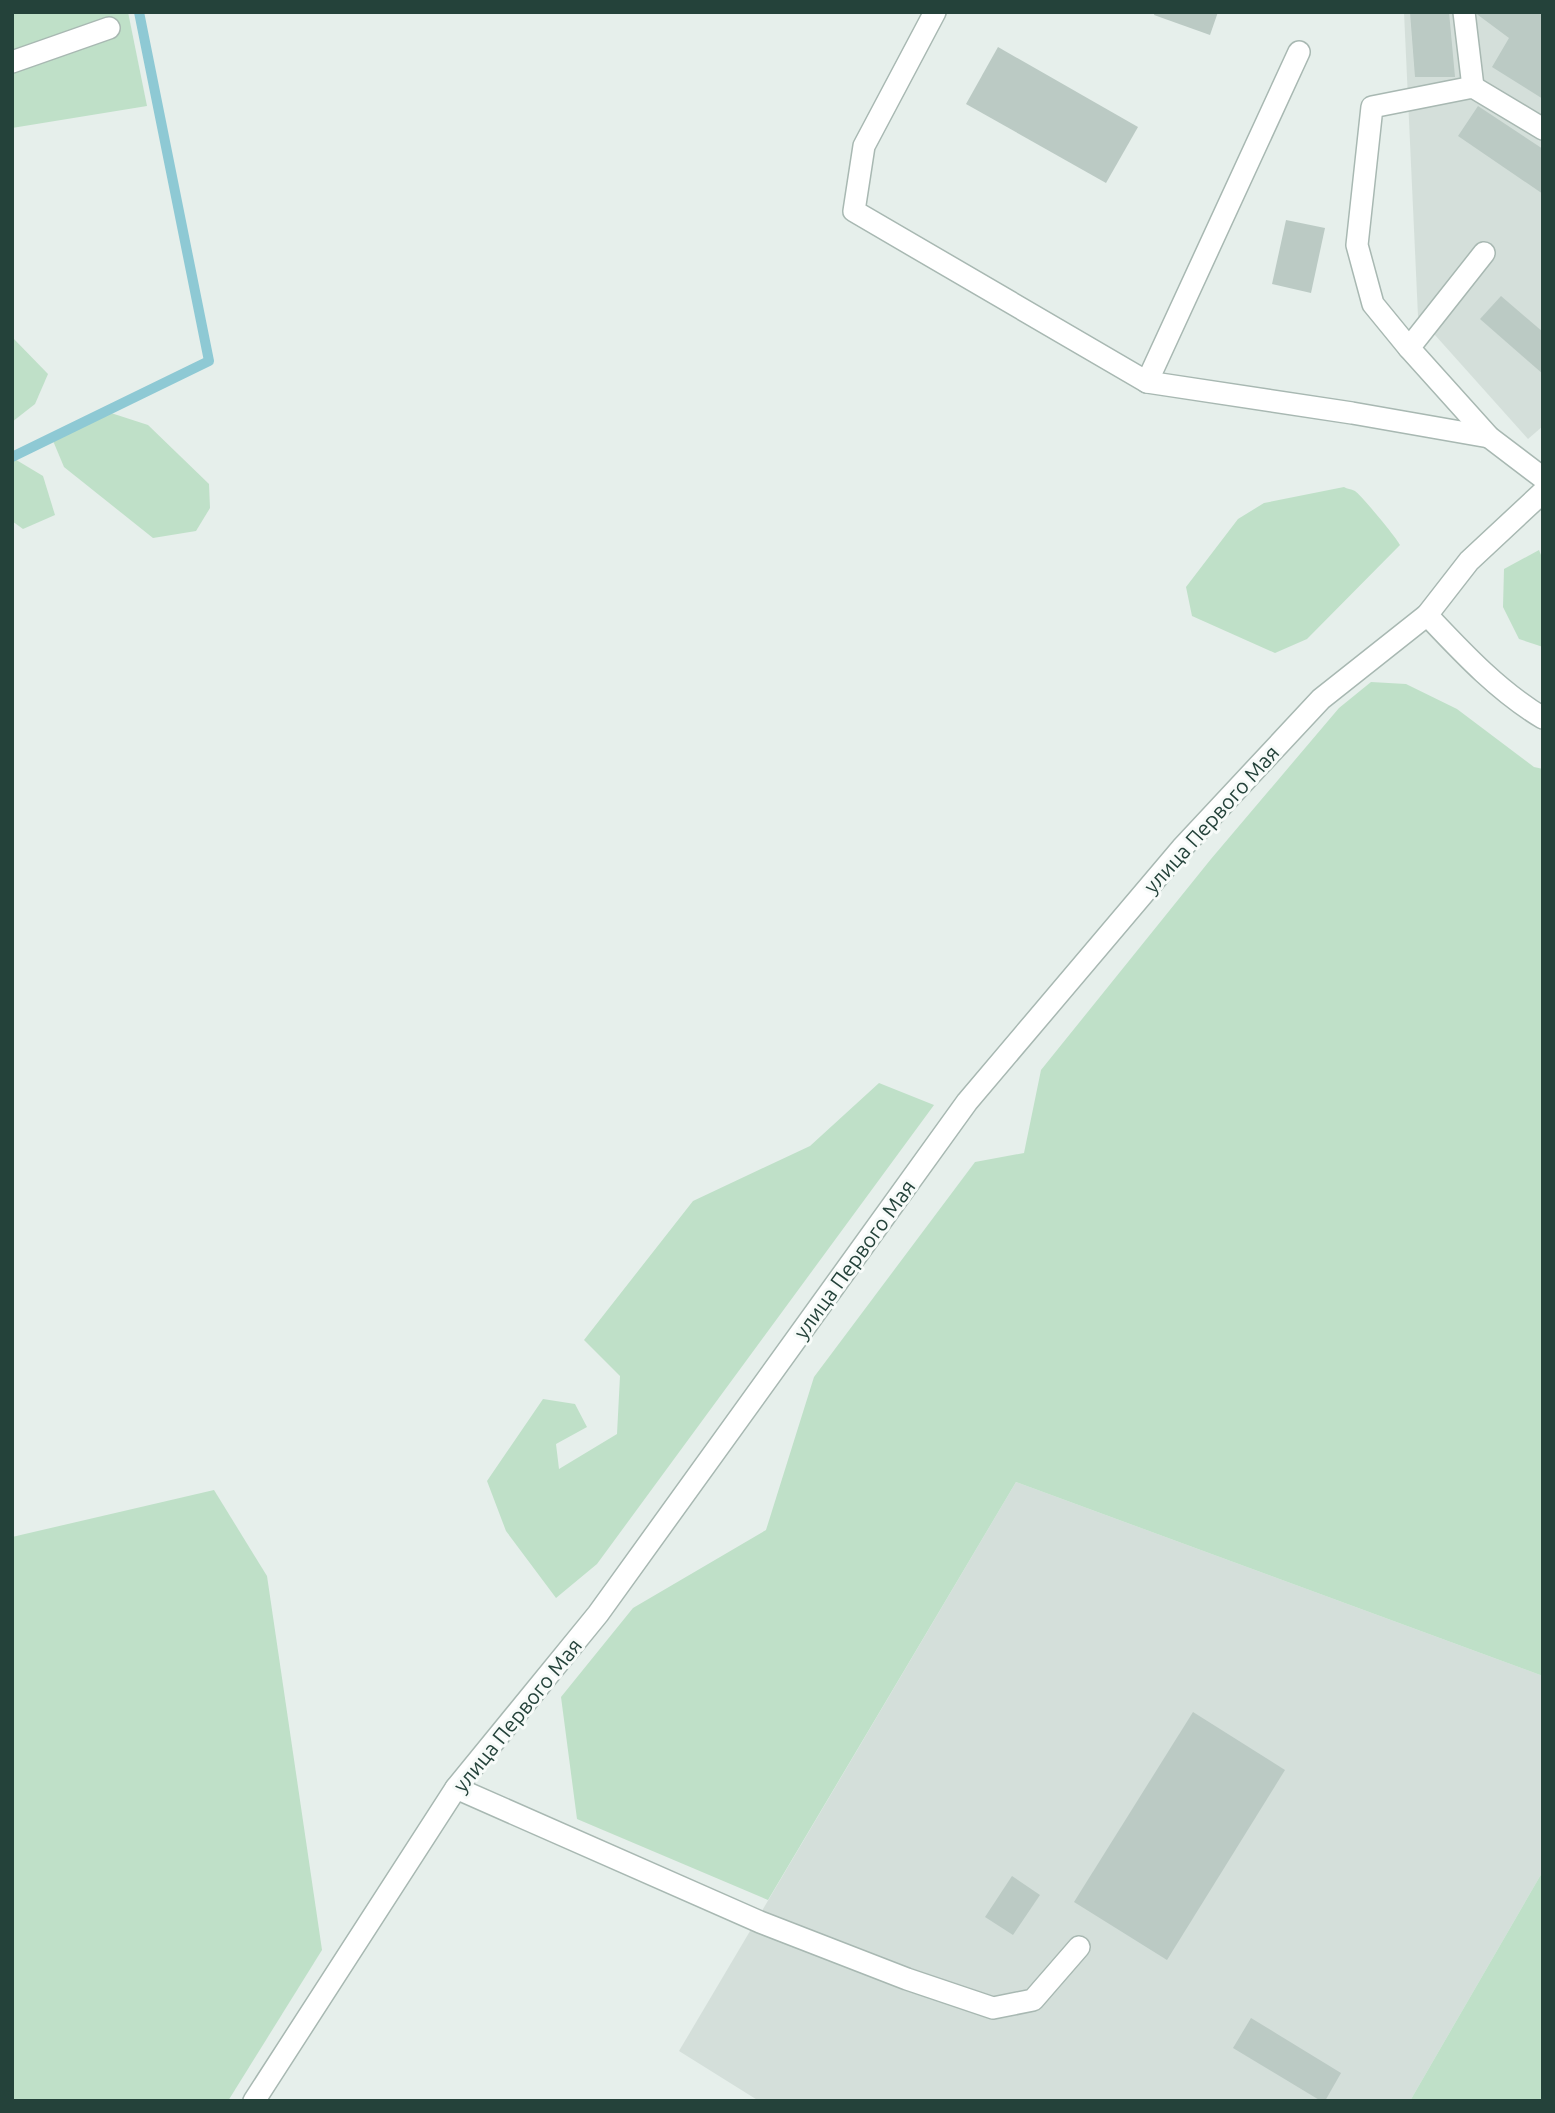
<svg xmlns="http://www.w3.org/2000/svg" width="1555" height="2113" font-family="Ubuntu,sans-serif">
	<rect width="100%" height="100%" fill="#e6efeb"/>
	<g fill="#d4dfda">
		<polygon points="1404,12 1543,12 1543,426 1528,439 1418,316"/>
		<polygon points="1016,1482 1543,1676 1543,1871 1410,2101 759,2101 679,2051"/>
	</g>
	<g fill="#bfe0c8">
		<polygon points="12,12 128,12 147,106 12,128"/>
		<polygon points="12,337 48,374 35,404 12,422"/>
		<polygon points="111,413 148,425 209,484 210,508 196,531 153,538 64,467 51,436"/>
		<polygon points="13,458 43,476 55,515 23,529 12,521"/>
		<path d="M1344 487C1347 489 1351 489 1355 491 1361 495 1396 537 1400 545L1307 639 1275 653 1192 616 1186 587 1238 519 1264 503Z"/>
		<polygon points="1539,550 1543,560 1543,647 1519,639 1503,607 1504,569"/>
		<polygon points="1371,682 1406,684 1457,709 1534,767 1543,769 1543,1676 1016,1482 768,1900 577,1819 561,1697 633,1608 766,1530 814,1377 975,1162 1024,1153 1041,1070 1211,859 1339,708"/>
		<polygon points="879,1083 934,1105 597,1564 556,1598 506,1531 487,1481 543,1399 575,1404 587,1427 556,1444 559,1469 617,1434 620,1376 584,1340 693,1201 810,1146"/>
		<polygon points="214,1490 267,1576 322,1950 228,2101 12,2101 12,1537"/>
		<polygon points="1543,1871 1543,2101 1410,2101"/>
	</g>
	<g fill="none" stroke-linecap="round" stroke-linejoin="round">
		<polyline stroke="#8ec9d4" stroke-width="10" points="12,457 209,361 139,12"/>
	</g>
	<g fill="#bbcac4">
		<polygon points="1155,12 1218,12 1210,35 1154,15"/>
		<polygon points="1410,12 1449,12 1455,77 1415,77"/>
		<polygon points="1474,12 1543,12 1543,99 1492,67 1509,38"/>
		<polygon points="998,47 1138,127 1106,183 966,104"/>
		<polygon points="1478,106 1543,149 1543,194 1458,136"/>
		<polygon points="1286,220 1325,228 1311,293 1272,284"/>
		<polygon points="1501,296 1543,332 1543,374 1480,319"/>
		<polygon points="1193,1712 1285,1770 1167,1960 1074,1902"/>
		<polygon points="1012,1876 1040,1895 1013,1935 985,1917"/>
		<polygon points="1251,2018 1341,2073 1325,2101 1321,2101 1233,2048"/>
	</g>
	<g fill="none" stroke-linecap="round" stroke-linejoin="round">
		<g stroke="#a8b8b2" stroke-width="24">
			<g id="minor">
				<polyline points="935,12 864,146 854,211 1147,382 1352,413 1489,437"/>
				<polyline points="1464,12 1473,87"/>
				<polyline points="12,62 109,28"/>
				<polyline points="1484,253 1409,348 1489,437 1543,478"/>
				<polyline points="1409,348 1373,304 1357,245 1372,107 1473,87 1543,129"/>
				<polyline points="1147,382 1299,52"/>
				<path d="M1427 615C1462 652 1498 691 1543 718"/>
				<polyline points="456,1788 760,1922 907,1979 993,2008 1033,2000 1079,1947"/>
				<polyline points="254,2101 456,1788 598,1614 967,1102 1182,848 1321,699 1427,615 1469,561 1543,492"/>
			</g>
		</g>
		<use href="#minor" stroke="#fff" stroke-width="21"/>
	</g>
	<g text-anchor="middle" dominant-baseline="central" stroke-width="6" stroke-linejoin="round" paint-order="stroke">
		<g font-size="21" fill="#24423a" stroke="#f7fbf9">
			<text transform="translate(1211 819) rotate(-48)">улица Первого Мая</text>
			<text transform="translate(854 1259) rotate(-54)">улица Первого Мая</text>
			<text transform="translate(517 1715) rotate(-51)">улица Первого Мая</text>
		</g>
	</g>
	<rect width="1555" height="2113" fill="none" stroke="#24423a" stroke-width="28"/>
</svg>
